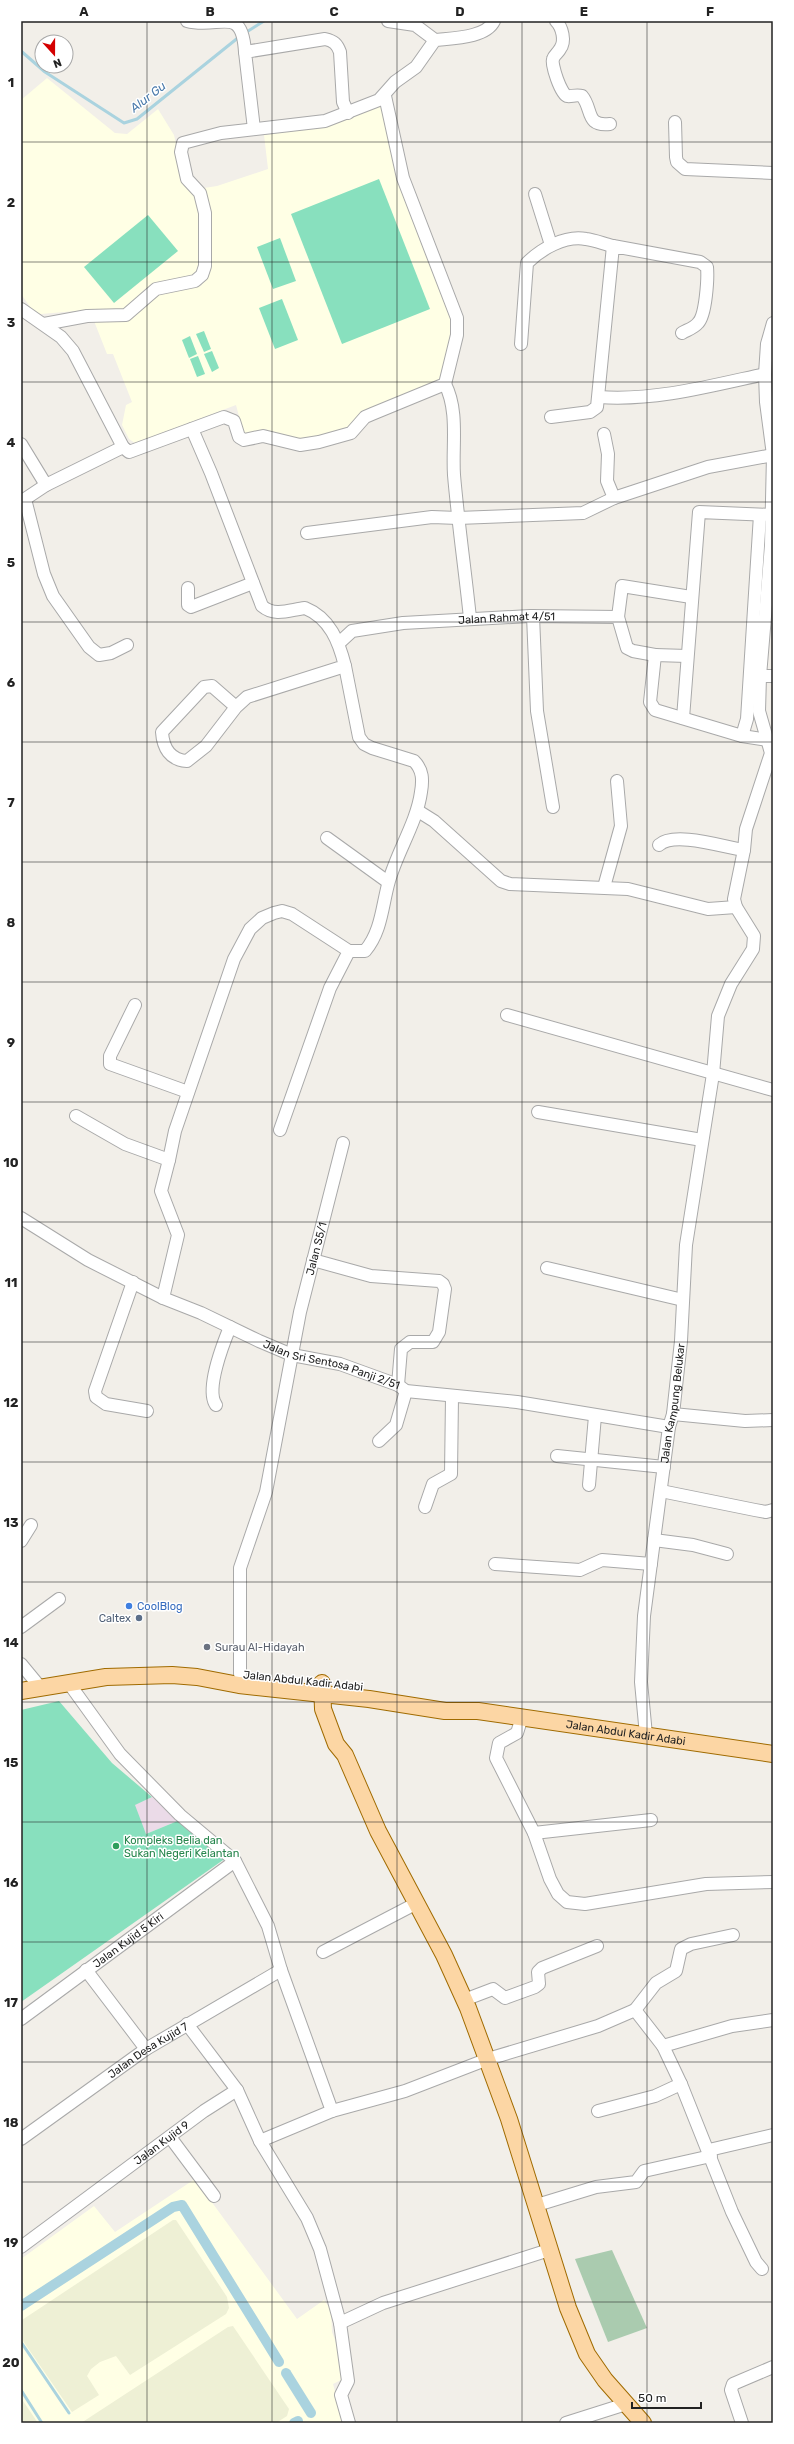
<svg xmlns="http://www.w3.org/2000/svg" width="794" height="2444" font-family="Rubik,sans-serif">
	<rect width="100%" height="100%" fill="#f2efe9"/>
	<polygon fill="#ebdbe8" points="152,1797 180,1820 146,1834 134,1805"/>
	<g fill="#ffffe5">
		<polygon points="47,78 115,133 127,134 158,109 174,135 182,171 190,191 197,199 199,209 200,266 192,276 154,284 144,290 126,308 120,310 87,310 41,314 33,311 21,294 21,100"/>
		<polygon points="382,104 455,321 443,379 354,427 302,441 265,429 244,435 236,405 135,443 129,439 122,425 126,405 132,402 113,354 107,354 94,321 125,320 162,292 187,286 201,286 210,270 210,261 209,205 204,188 217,186 268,169 264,135 328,126"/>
		<polygon points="195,2179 297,2319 324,2300 331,2310 332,2332 338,2348 343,2379 333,2384 344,2423 21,2423 21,2259 94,2206 115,2232"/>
	</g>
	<g fill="#eef0d5">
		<polygon points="173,2220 176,2220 227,2297 229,2308 226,2314 130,2375 116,2356 100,2362 91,2369 87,2376 99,2395 72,2412 21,2338 22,2320"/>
		<polygon points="233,2326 289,2409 287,2416 276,2423 81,2423 228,2327"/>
		<polygon points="21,2398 38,2423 21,2423"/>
	</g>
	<polygon fill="#aacbaf" points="612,2250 647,2328 608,2342 575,2259"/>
	<g fill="#88e0be">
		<polygon points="379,179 430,309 342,344 291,214"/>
		<polygon points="148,215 178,251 114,303 84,267"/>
		<polygon points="280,238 296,281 273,289 257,247"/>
		<polygon points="282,299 298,340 275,349 259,308"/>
		<polygon points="204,331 211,349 204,352 196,334"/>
		<polygon points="190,336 197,354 189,358 182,340"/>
		<polygon points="212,351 219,368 212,372 204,354"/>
		<polygon points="198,356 205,374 197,377 190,359"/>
		<polygon points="59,1701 112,1763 152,1797 135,1805 146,1834 180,1820 226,1858 21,2002 21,1710"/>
	</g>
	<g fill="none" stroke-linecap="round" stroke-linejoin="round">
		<g stroke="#aad3df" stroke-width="3">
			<polyline points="245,33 264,21"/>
			<polyline points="21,51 45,72 124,123 137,119 239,37"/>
			<polyline points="21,2342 69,2413"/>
			<polyline points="21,2390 42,2423"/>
		</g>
		<g stroke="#aad3df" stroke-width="10">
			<polyline points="21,2306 173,2207 182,2205 279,2362"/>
			<polyline points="286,2373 311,2413"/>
			<polyline points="294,2423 298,2421"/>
		</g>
		<g stroke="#a9a9a9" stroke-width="14">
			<g id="minor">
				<path d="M187 21C219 30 242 3 245 52"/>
				<polyline points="388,21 415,25 435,40"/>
				<path d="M556 21C562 27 566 41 560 49 558 53 554 55 553 59 551 65 561 94 567 96 571 97 576 94 582 96 593 109 585 127 610 124"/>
				<polyline points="675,122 676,157 677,162 685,169 773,173"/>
				<path d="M254 129 245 52 325 39C334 41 337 44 340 52L343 102 348 113"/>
				<polyline points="535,194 551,245"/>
				<polyline points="21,309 61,337 73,351 123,447 129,452 224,417 234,421 239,437 244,440 263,436 300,445 319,442 351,433 365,417 372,414 445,384 457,335 457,318 403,178 385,96"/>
				<path d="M44 324 87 316 126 315 156 289 195 281 202 275 205 266V213L200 193 187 179 181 152 183 143 221 133 325 121 379 100 395 82 416 67 435 40C452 38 486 38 494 21"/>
				<path d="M521 344 527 263C541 249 565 235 586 239 595 240 604 244 613 246"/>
				<path d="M445 384C459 411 452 446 454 475 458 522 465 570 470 618"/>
				<path d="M599 397C655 401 710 386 765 374"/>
				<path d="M551 417 590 412 597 407 613 246 700 262 707 267C708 278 706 315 698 323 694 328 687 330 682 333"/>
				<path d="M192 429 211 473 262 606C275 617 289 610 305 608 330 618 339 642 345 666L247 697 236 707 206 746 187 761C170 760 163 748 162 732L204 687 212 686 236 707"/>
				<polyline points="604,434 608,454 607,481 614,498"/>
				<polyline points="21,444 46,485"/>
				<polyline points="123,447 46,485 25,499 44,574 53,596 89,647 99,655 111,653 127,645"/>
				<polyline points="307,533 432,517 458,518 583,513 614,498 708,467 773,455"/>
				<polyline points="188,588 188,605 191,607 253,583"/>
				<polyline points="533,616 537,711 553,807"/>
				<polyline points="618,617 622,586 691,597"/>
				<path id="s1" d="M339 643 352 631 403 623 530 616 618 617 627 648 633 651 655 655"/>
				<polyline points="687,656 655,655 650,702 655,710 742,736 768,740"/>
				<path d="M345 666 359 737 364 744 372 748 414 761C423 770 423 780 421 792 417 822 397 852 389 881 382 905 382 931 365 951H349"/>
				<polyline points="760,676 773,676"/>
				<polyline points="683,718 699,512 772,515"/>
				<polyline points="742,736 747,719 760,515"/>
				<polyline points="418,811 434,821 501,881 510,884 628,889 708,909 736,907"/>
				<polyline points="327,838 388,882"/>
				<path d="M659 845C674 831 724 847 744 850"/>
				<polyline points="604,887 621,826 617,781"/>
				<polyline points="135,1005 110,1056 110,1064 188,1092"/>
				<polyline points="507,1015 773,1090"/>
				<polyline points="538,1112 702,1140"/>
				<polyline points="76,1116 125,1144 169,1160 175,1131 234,959 250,929 262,918 274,913 282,911 292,914 349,951 330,988 280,1130"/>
				<path id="s2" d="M21 1218 88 1260 163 1298 201 1313 259 1341 292 1355 340 1364 398 1385 406 1391 517 1402 669 1427"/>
				<polyline points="313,1260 371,1276 439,1281 443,1284 445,1289 439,1332 433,1342 410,1342 401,1349 398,1385"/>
				<polyline points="547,1268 683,1300"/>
				<polyline points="133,1282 95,1391 96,1397 106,1404 147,1411"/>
				<polyline points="163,1298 178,1235 161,1191 169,1160"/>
				<path d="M216 1405C205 1390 223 1344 230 1327"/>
				<polyline points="673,1414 745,1421 773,1420"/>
				<polyline points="379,1441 396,1425 406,1391"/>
				<polyline points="557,1456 664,1467"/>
				<polyline points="589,1485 595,1416"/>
				<polyline points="661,1491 755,1510 766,1512 773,1510"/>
				<polyline points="425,1507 433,1484 451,1474 452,1397"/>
				<polyline points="654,1540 693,1545 727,1554"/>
				<polyline points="21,1541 31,1525"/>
				<polyline points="495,1564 580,1570 602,1560 651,1564"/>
				<polyline points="21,1627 59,1599"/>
				<polyline points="21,1664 40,1687"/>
				<path id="s3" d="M240 1674V1568L266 1492 300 1312 343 1143"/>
				<polyline points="68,1682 120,1754 180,1815 235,1861 268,1926 281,1970 332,2111"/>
				<polyline points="522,1717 517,1733 499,1743 496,1758 534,1833 550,1879 558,1894 567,1902 585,1904 706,1884 773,1882"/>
				<path id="s4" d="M646 1735 641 1682 644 1616 669 1427 673 1414 681 1341 686 1245 713 1074 718 1016 731 984 753 949 754 936 736 907 734 899 744 850 746 829 771 753 759 711 760 676 771 545 773 455 766 402 765 374 767 344 773 323"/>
				<polyline points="534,1833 651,1820"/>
				<polyline points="323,1952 417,1903"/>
				<polyline points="86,1970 146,2049"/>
				<polyline points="464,2000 493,1989 505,1998 535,1987 539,1984 538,1972 542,1968 597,1946"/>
				<polyline points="635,2010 656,1983 676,1971 681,1949 691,1944 733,1935"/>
				<path id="s5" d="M21 2019 235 1861"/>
				<polyline points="681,2084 732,2212 756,2262 762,2269"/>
				<polyline points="237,2090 260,2141 307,2218 320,2249 340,2323 348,2381 341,2395 349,2423"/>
				<polyline points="598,2111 655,2096 681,2084 663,2046 732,2026 773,2020"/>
				<polyline points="170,2137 214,2196"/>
				<path id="s6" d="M21 2139 146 2049 281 1970"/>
				<polyline points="260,2141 332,2111 405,2091 488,2059 598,2026 635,2010 663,2046"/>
				<polyline points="709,2150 773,2135"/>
				<polyline points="537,2205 596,2187 636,2182 644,2171 711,2156"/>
				<path id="s7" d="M21 2247 204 2111 237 2090 187 2024"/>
				<polyline points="340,2323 383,2303 549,2250"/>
				<polyline points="566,2423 626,2404"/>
				<polyline points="742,2423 731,2390 733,2384 773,2367"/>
			</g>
		</g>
		<g stroke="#a06b00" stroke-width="18">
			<g id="major">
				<polyline points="322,1683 323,1709 336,1744 345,1755 378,1831 444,1955 468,2008 509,2119 568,2308 587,2354 605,2380 643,2423"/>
				<path id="s8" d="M21 1691 106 1677 172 1675 197 1677 239 1685 369 1699 445 1711H478L773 1754"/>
			</g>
		</g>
		<use href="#minor" stroke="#fff" stroke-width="12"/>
		<use href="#major" stroke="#fcd6a4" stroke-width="16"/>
	</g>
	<path fill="none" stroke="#222" stroke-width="1" stroke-opacity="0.55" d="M147 21V2423M272 21V2423M397 21V2423M522 21V2423M647 21V2423M21 142H773M21 262H773M21 382H773M21 502H773M21 622H773M21 742H773M21 862H773M21 982H773M21 1102H773M21 1222H773M21 1342H773M21 1462H773M21 1582H773M21 1702H773M21 1822H773M21 1942H773M21 2062H773M21 2182H773M21 2302H773"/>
	<circle fill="#3f7fe0" stroke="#fff" stroke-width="1.5" cx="129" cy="1606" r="4"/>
	<circle fill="#5c6f8a" stroke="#fff" stroke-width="1.5" cx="139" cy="1618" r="4"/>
	<circle fill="#6b7280" stroke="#fff" stroke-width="1.5" cx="207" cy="1647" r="4"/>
	<circle fill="#2e9e5b" stroke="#fff" stroke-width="1.5" cx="116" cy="1846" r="4"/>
	<g text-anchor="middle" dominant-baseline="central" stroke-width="3" stroke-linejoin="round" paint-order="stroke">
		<g font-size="11" fill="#222" stroke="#fff">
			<text stroke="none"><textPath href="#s1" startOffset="173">Jalan Rahmat 4/51</textPath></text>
			<text stroke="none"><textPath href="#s3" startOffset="435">Jalan S5/1</textPath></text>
			<text stroke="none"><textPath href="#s2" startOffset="345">Jalan Sri Sentosa Panji 2/51</textPath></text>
			<text stroke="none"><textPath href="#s4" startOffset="334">Jalan Kampung Belukar</textPath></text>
			<text transform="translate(303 1681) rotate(6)">Jalan Abdul Kadir Adabi</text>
			<text stroke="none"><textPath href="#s8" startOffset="610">Jalan Abdul Kadir Adabi</textPath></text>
			<text stroke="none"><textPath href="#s5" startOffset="133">Jalan Kujid 5 Kiri</textPath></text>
			<text stroke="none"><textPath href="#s6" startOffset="155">Jalan Desa Kujid 7</textPath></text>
			<text stroke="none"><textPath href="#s7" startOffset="175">Jalan Kujid 9</textPath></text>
		</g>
		<g font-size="11" fill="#366cbe" stroke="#fff" text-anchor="start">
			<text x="137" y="1606">CoolBlog</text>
		</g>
		<g font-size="11" fill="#4e5e75" stroke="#fff" text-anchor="end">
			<text x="131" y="1618">Caltex</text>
		</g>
		<g font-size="11" fill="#5b616d" stroke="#fff" text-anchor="start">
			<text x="215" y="1647">Surau Al-Hidayah</text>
		</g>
		<g font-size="11" fill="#27864d" stroke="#fff" text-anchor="start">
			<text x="124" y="1840">Kompleks Belia dan<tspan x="124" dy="13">Sukan Negeri Kelantan</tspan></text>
		</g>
		<g font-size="12" font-style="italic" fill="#4a7aab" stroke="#fff">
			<text transform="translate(148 97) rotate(-38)">Alur Gu</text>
		</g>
	</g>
	<rect width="794" height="2444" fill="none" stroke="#ffffff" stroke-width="44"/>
	<g transform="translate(54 54) rotate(159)"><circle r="19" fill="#ffffff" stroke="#a7a7a7"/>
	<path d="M0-3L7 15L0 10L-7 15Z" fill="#d40000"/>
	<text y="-6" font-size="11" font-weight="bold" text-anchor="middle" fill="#222222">N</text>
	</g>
	<path d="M632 2402v6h69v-6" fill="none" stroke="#222222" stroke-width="2"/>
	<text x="638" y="2402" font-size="12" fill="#222222" stroke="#ffffff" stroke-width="3" paint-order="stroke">50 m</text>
	<rect x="22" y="22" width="750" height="2400" fill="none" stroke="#222" stroke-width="1.5"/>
	<g font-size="13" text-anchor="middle" font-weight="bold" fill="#222">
		<text x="84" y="16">A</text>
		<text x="210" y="16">B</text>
		<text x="334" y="16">C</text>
		<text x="460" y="16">D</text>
		<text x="584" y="16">E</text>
		<text x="710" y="16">F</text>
		<text x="11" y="87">1</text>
		<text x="11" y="207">2</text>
		<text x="11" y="327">3</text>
		<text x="11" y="447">4</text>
		<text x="11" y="567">5</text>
		<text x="11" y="687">6</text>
		<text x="11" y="807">7</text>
		<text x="11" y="927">8</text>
		<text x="11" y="1047">9</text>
		<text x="11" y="1167">10</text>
		<text x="11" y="1287">11</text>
		<text x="11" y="1407">12</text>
		<text x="11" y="1527">13</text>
		<text x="11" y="1647">14</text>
		<text x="11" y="1767">15</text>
		<text x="11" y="1887">16</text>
		<text x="11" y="2007">17</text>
		<text x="11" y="2127">18</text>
		<text x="11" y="2247">19</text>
		<text x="11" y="2367">20</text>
	</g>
</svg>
